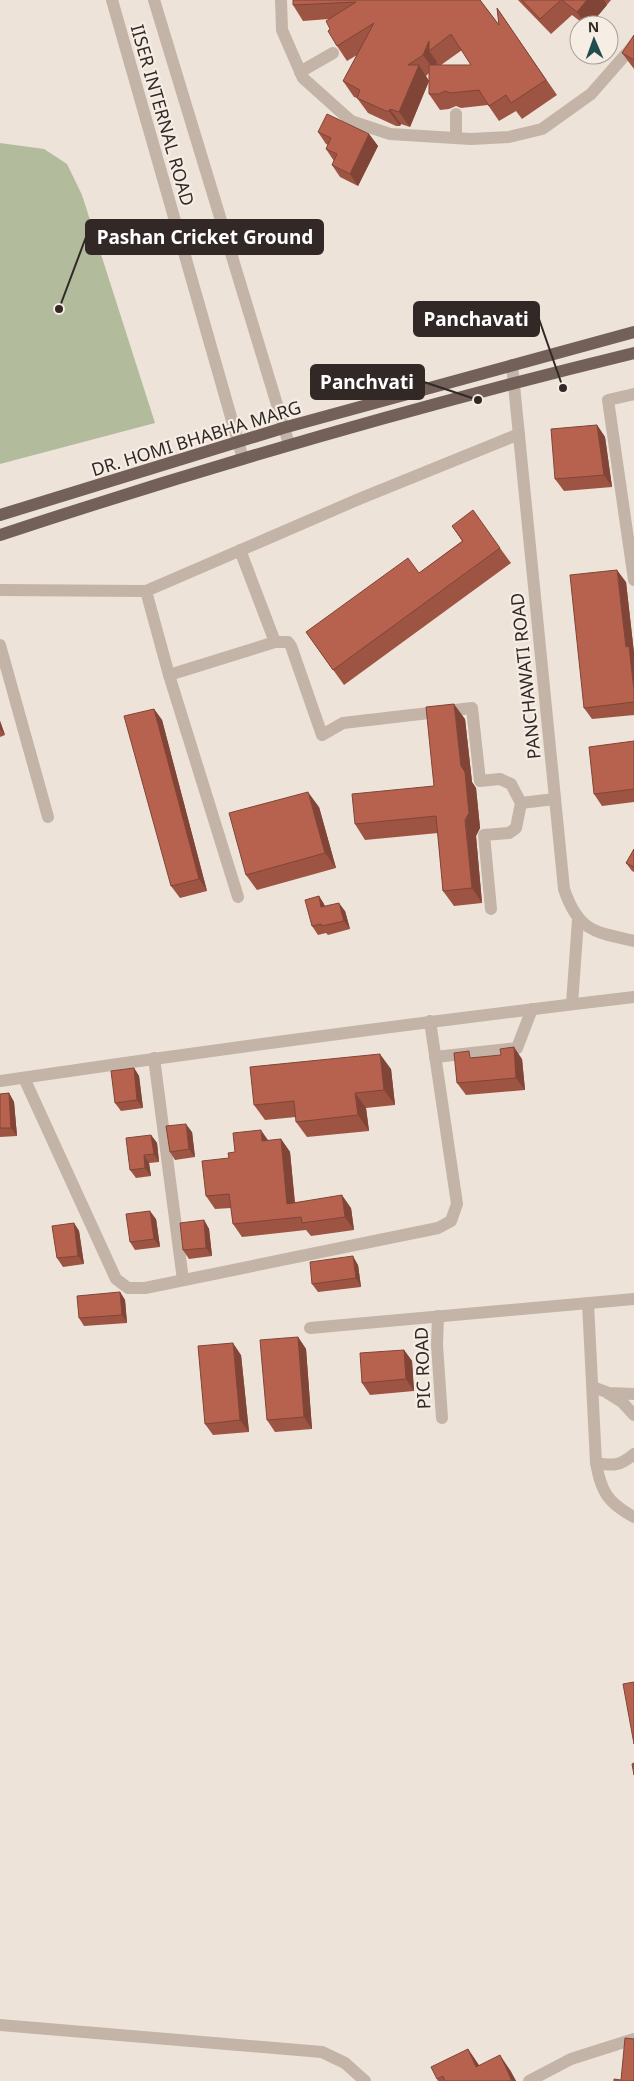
<svg xmlns="http://www.w3.org/2000/svg" width="634" height="2081" font-family="'Noto Sans',sans-serif">
	<rect width="100%" height="100%" fill="#eee3d9"/>
	<polygon fill="#b2bb9b" points="0,143 44,149 67,164 82,195 155,423 0,464"/>
	<g fill="none" stroke-linecap="round" stroke-linejoin="round">
		<g stroke="#c4b3a7" stroke-width="12">
			<polyline points="112,0 243,459"/>
			<polyline points="154,0 289,444"/>
			<polyline points="281,0 282,30 303,78 351,121 390,134 471,139 509,137 542,129 591,94 634,45"/>
			<polyline points="300,72 333,53"/>
			<polyline points="456,114 456,138"/>
			<path d="M512 365 564 889C578 931 594 932 634 941"/>
			<polyline points="634,394 608,400 634,580"/>
			<polyline points="0,590 146,591"/>
			<polyline points="275,642 288,642 291,646 322,735 343,723 472,708 480,781 500,779 511,784 521,803 516,828 509,833 484,835 491,909"/>
			<polyline points="0,645 48,817"/>
			<polyline points="169,675 275,642 240,550"/>
			<polyline points="521,803 555,799"/>
			<polyline points="238,897 169,675 146,591 359,499 519,434"/>
			<polyline points="572,1004 578,920"/>
			<polyline points="435,1057 517,1048 532,1009"/>
			<polyline points="154,1058 183,1280"/>
			<polyline points="24,1078 116,1279 128,1288 145,1288 438,1228 451,1221 457,1204 430,1021"/>
			<path d="M0 1081C211 1050 422 1022 634 997"/>
			<path d="M588 1303 596 1463C601 1492 608 1503 634 1517"/>
			<polyline points="438,1316 437,1345 442,1418"/>
			<polyline points="310,1328 634,1299"/>
			<polyline points="593,1387 609,1393 634,1394"/>
			<polyline points="609,1394 622,1402 634,1415"/>
			<path d="M596 1463C614 1466 620 1466 634 1454"/>
			<polyline points="0,2025 322,2052 345,2063 365,2081"/>
			<polyline points="529,2081 571,2059 634,2039"/>
		</g>
		<g stroke="#726059" stroke-width="12">
			<polyline points="0,515 283,428 634,332"/>
			<path d="M0 535C209 466 420 405 634 353"/>
		</g>
	</g>
	<g fill="#9d5443" fill-rule="evenodd">
		<path d="M293 0H480L499 25 497 8 557 95 522 119 516 111 499 121 488 105 461 108 456 106 449 109 440 110 429 94V73L426 76 429 81 410 127 401 124 400 126H396L368 113 357 98 354 97 343 81 357 55 347 61 337 46 330 29 329 19 303 21 293 5ZM462 50 471 65H441Z"/>
		<polygon points="518,0 611,0 590,25 585,25 572,15 551,34"/>
		<polygon points="634,35 634,69 622,53"/>
		<polygon points="318,132 369,134 378,146 358,186 340,177 332,165 334,161 326,149 328,145 326,144"/>
		<polygon points="597,425 605,437 612,487 564,491 555,479"/>
		<polygon points="452,526 500,548 511,563 344,685 306,632 419,573 462,541"/>
		<polygon points="626,582 634,653 634,715 592,719 584,708"/>
		<polygon points="154,709 162,720 207,891 180,898 171,886"/>
		<polygon points="465,719 472,782 476,788 480,828 476,836 482,903 454,906 443,891 438,833 365,840 355,824 434,786"/>
		<polygon points="0,721 5,735 0,737"/>
		<polygon points="634,741 634,802 602,806 594,794"/>
		<polygon points="319,807 336,868 257,890 246,875"/>
		<polygon points="634,849 634,872 632,871 626,863"/>
		<polygon points="319,896 325,906 345,911 350,929 328,935 326,933 318,935 312,926"/>
		<polygon points="473,1057 522,1059 525,1090 466,1095 457,1083"/>
		<polygon points="134,1068 139,1076 143,1108 121,1111 115,1103"/>
		<polygon points="391,1069 395,1105 366,1108 369,1131 307,1137 296,1122 296,1117 265,1120 254,1105"/>
		<polygon points="9,1093 14,1102 17,1136 0,1137 0,1094"/>
		<polygon points="192,1132 195,1157 175,1160 170,1152"/>
		<polygon points="151,1135 157,1143 159,1162 149,1163 151,1176 136,1178 130,1170"/>
		<polygon points="281,1139 290,1152 295,1202 351,1208 354,1230 311,1236 306,1230 242,1237 233,1224 231,1208 215,1209 206,1196 229,1158 235,1152 268,1141"/>
		<polygon points="156,1219 160,1247 135,1250 130,1242"/>
		<polygon points="204,1220 209,1229 212,1256 189,1259 183,1250"/>
		<polygon points="74,1223 79,1231 84,1264 63,1267 57,1258"/>
		<polygon points="358,1265 361,1287 318,1292 312,1284"/>
		<polygon points="120,1292 125,1300 127,1323 84,1326 79,1318"/>
		<polygon points="298,1337 306,1349 312,1429 275,1432 267,1420"/>
		<polygon points="404,1350 412,1361 414,1391 370,1395 362,1383"/>
		<polygon points="241,1355 249,1432 213,1435 205,1424"/>
		<polygon points="468,2049 479,2065 510,2070 516,2081 438,2081 437,2079"/>
	</g>
	<g fill="#804537">
		<polygon points="587,0 604,0 607,5 590,25 586,25 577,12"/>
		<polygon points="429,41 429,51 437,62 434,70 423,55"/>
		<polygon points="419,65 429,81 410,127 399,112"/>
		<polygon points="390,109 401,124 400,126 389,111"/>
		<polygon points="369,134 378,146 358,186 350,174"/>
		<polygon points="597,425 605,437 612,487 604,475"/>
		<polygon points="617,570 626,582 634,653 634,690 626,647"/>
		<polygon points="454,704 465,719 472,782 476,788 480,828 476,836 482,903 472,888 461,766"/>
		<polygon points="154,709 162,720 207,891 199,879"/>
		<polygon points="0,721 5,735 0,729"/>
		<polygon points="308,792 319,807 336,868 325,853"/>
		<polygon points="319,896 324,904 327,915 321,907"/>
		<polygon points="339,903 345,911 350,929 344,921"/>
		<polygon points="514,1047 522,1059 525,1090 516,1078"/>
		<polygon points="380,1054 391,1069 395,1105 384,1090"/>
		<polygon points="134,1068 139,1076 143,1108 137,1100"/>
		<polygon points="9,1093 14,1102 17,1136 11,1128"/>
		<polygon points="355,1093 366,1108 369,1131 358,1115"/>
		<polygon points="186,1124 192,1132 195,1157 189,1149"/>
		<polygon points="261,1130 270,1143 262,1141"/>
		<polygon points="151,1135 157,1143 159,1162 154,1154"/>
		<polygon points="281,1139 290,1152 296,1217 287,1204"/>
		<polygon points="144,1155 149,1163 151,1176 145,1168"/>
		<polygon points="342,1195 351,1208 354,1230 345,1217"/>
		<polygon points="150,1211 156,1219 160,1247 154,1239"/>
		<polygon points="204,1220 209,1229 212,1256 206,1248"/>
		<polygon points="74,1223 79,1231 84,1264 78,1256"/>
		<polygon points="353,1256 358,1265 361,1287 356,1278"/>
		<polygon points="120,1292 125,1300 127,1323 122,1315"/>
		<polygon points="298,1337 306,1349 312,1429 304,1417"/>
		<polygon points="233,1343 241,1355 249,1432 240,1420"/>
		<polygon points="404,1350 412,1361 414,1391 406,1379"/>
		<polygon points="468,2049 478,2064 486,2081 476,2067"/>
		<polygon points="500,2055 510,2070 516,2081 512,2081"/>
	</g>
	<g fill="#b7624e" stroke="#804537">
		<polygon points="293,0 480,0 499,25 497,8 546,80 511,103 506,95 489,106 479,90 450,93 445,91 439,94 429,94 429,65 471,65 451,34 429,51 429,41 423,55 408,65 419,65 399,112 390,109 389,111 386,111 357,98 360,90 343,81 374,23 337,46 328,31 330,29 326,21 356,2 293,5"/>
		<polygon points="522,0 561,0 540,19"/>
		<polygon points="562,0 587,0 577,12"/>
		<polygon points="634,35 634,60 622,53"/>
		<polygon points="327,114 369,134 350,174 332,165 337,154 326,149 331,138 318,132"/>
		<polygon points="597,425 604,475 555,479 551,429"/>
		<polygon points="473,510 500,548 333,670 306,632 408,558 419,573 463,541 452,526"/>
		<polygon points="617,570 626,647 629,646 634,690 634,702 584,708 570,575"/>
		<polygon points="454,704 461,766 465,772 469,813 465,820 472,888 443,891 436,816 355,824 352,794 434,786 426,707"/>
		<polygon points="154,709 199,879 171,886 124,716"/>
		<polygon points="634,741 634,789 594,794 589,747"/>
		<polygon points="308,792 325,853 246,875 229,813"/>
		<polygon points="634,849 634,867 626,863"/>
		<polygon points="319,896 321,907 339,903 344,921 322,926 321,924 312,926 305,900"/>
		<polygon points="514,1047 516,1078 457,1083 454,1053 469,1051 470,1058 501,1055 500,1049"/>
		<polygon points="380,1054 384,1090 355,1093 358,1115 296,1122 294,1101 254,1105 250,1067"/>
		<polygon points="134,1068 137,1100 115,1103 111,1071"/>
		<polygon points="9,1093 11,1128 0,1128 0,1094"/>
		<polygon points="186,1124 189,1149 170,1152 166,1126"/>
		<polygon points="261,1130 262,1141 281,1139 287,1204 342,1195 345,1217 302,1223 301,1217 233,1224 229,1194 206,1196 202,1161 229,1158 228,1153 235,1152 233,1133"/>
		<polygon points="151,1135 154,1154 144,1155 145,1168 130,1170 126,1138"/>
		<polygon points="150,1211 154,1239 130,1242 126,1214"/>
		<polygon points="204,1220 206,1248 183,1250 180,1223"/>
		<polygon points="74,1223 78,1256 57,1258 52,1226"/>
		<polygon points="353,1256 356,1278 312,1284 310,1262"/>
		<polygon points="120,1292 122,1315 79,1318 77,1296"/>
		<polygon points="298,1337 304,1417 267,1420 260,1340"/>
		<polygon points="233,1343 240,1420 205,1424 198,1346"/>
		<polygon points="404,1350 406,1379 362,1383 360,1353"/>
		<polygon points="634,1682 634,1744 623,1684"/>
		<polygon points="634,1763 634,1775 632,1764"/>
		<polygon points="625,2038 634,2039 634,2081 614,2081 614,2079 621,2080"/>
		<polygon points="468,2049 476,2067 500,2055 512,2081 445,2081 443,2076 437,2079 431,2067"/>
	</g>
	<g text-anchor="middle" dominant-baseline="central" stroke-width="4.5" stroke-linejoin="round" paint-order="stroke">
		<g font-size="18" fill="#322927" stroke="#f6ede5">
			<text transform="translate(163 115) rotate(74)">IISER INTERNAL ROAD</text>
			<text transform="translate(196 438) rotate(-17)">DR. HOMI BHABHA MARG</text>
			<text transform="translate(525 676) rotate(-96)">PANCHAWATI ROAD</text>
			<text transform="translate(422 1368) rotate(-92)">PIC ROAD</text>
		</g>
	</g>
	<path fill="none" stroke="#322927" stroke-width="2" d="M59 309L86 237M563 388L539 319M478 400L424 382"/>
	<g fill="#322927" stroke="#f6ede5" stroke-width="2">
		<circle cx="59" cy="309" r="5"/>
		<circle cx="563" cy="388" r="5"/>
		<circle cx="478" cy="400" r="5"/>
	</g>
	<g fill="#322927" stroke="#322927" stroke-width="2">
		<rect x="86" y="220" width="237" height="34" rx="5"/>
		<rect x="414" y="302" width="125" height="34" rx="5"/>
		<rect x="311" y="365" width="113" height="34" rx="5"/>
	</g>
	<g font-size="19" text-anchor="middle" font-weight="bold" fill="#fff">
		<text x="205" y="244">Pashan Cricket Ground</text>
		<text x="476" y="326">Panchavati</text>
		<text x="367" y="389">Panchvati</text>
	</g>
	<g transform="translate(594 40) rotate(358)"><circle r="24" fill="#f6ede5" stroke="#a89f99"/>
	<path d="M0-4L9 19L0 12L-9 19Z" fill="#214d4e"/>
	<text y="-8" font-size="14" font-weight="bold" text-anchor="middle" fill="#322927">N</text>
	</g>
</svg>
